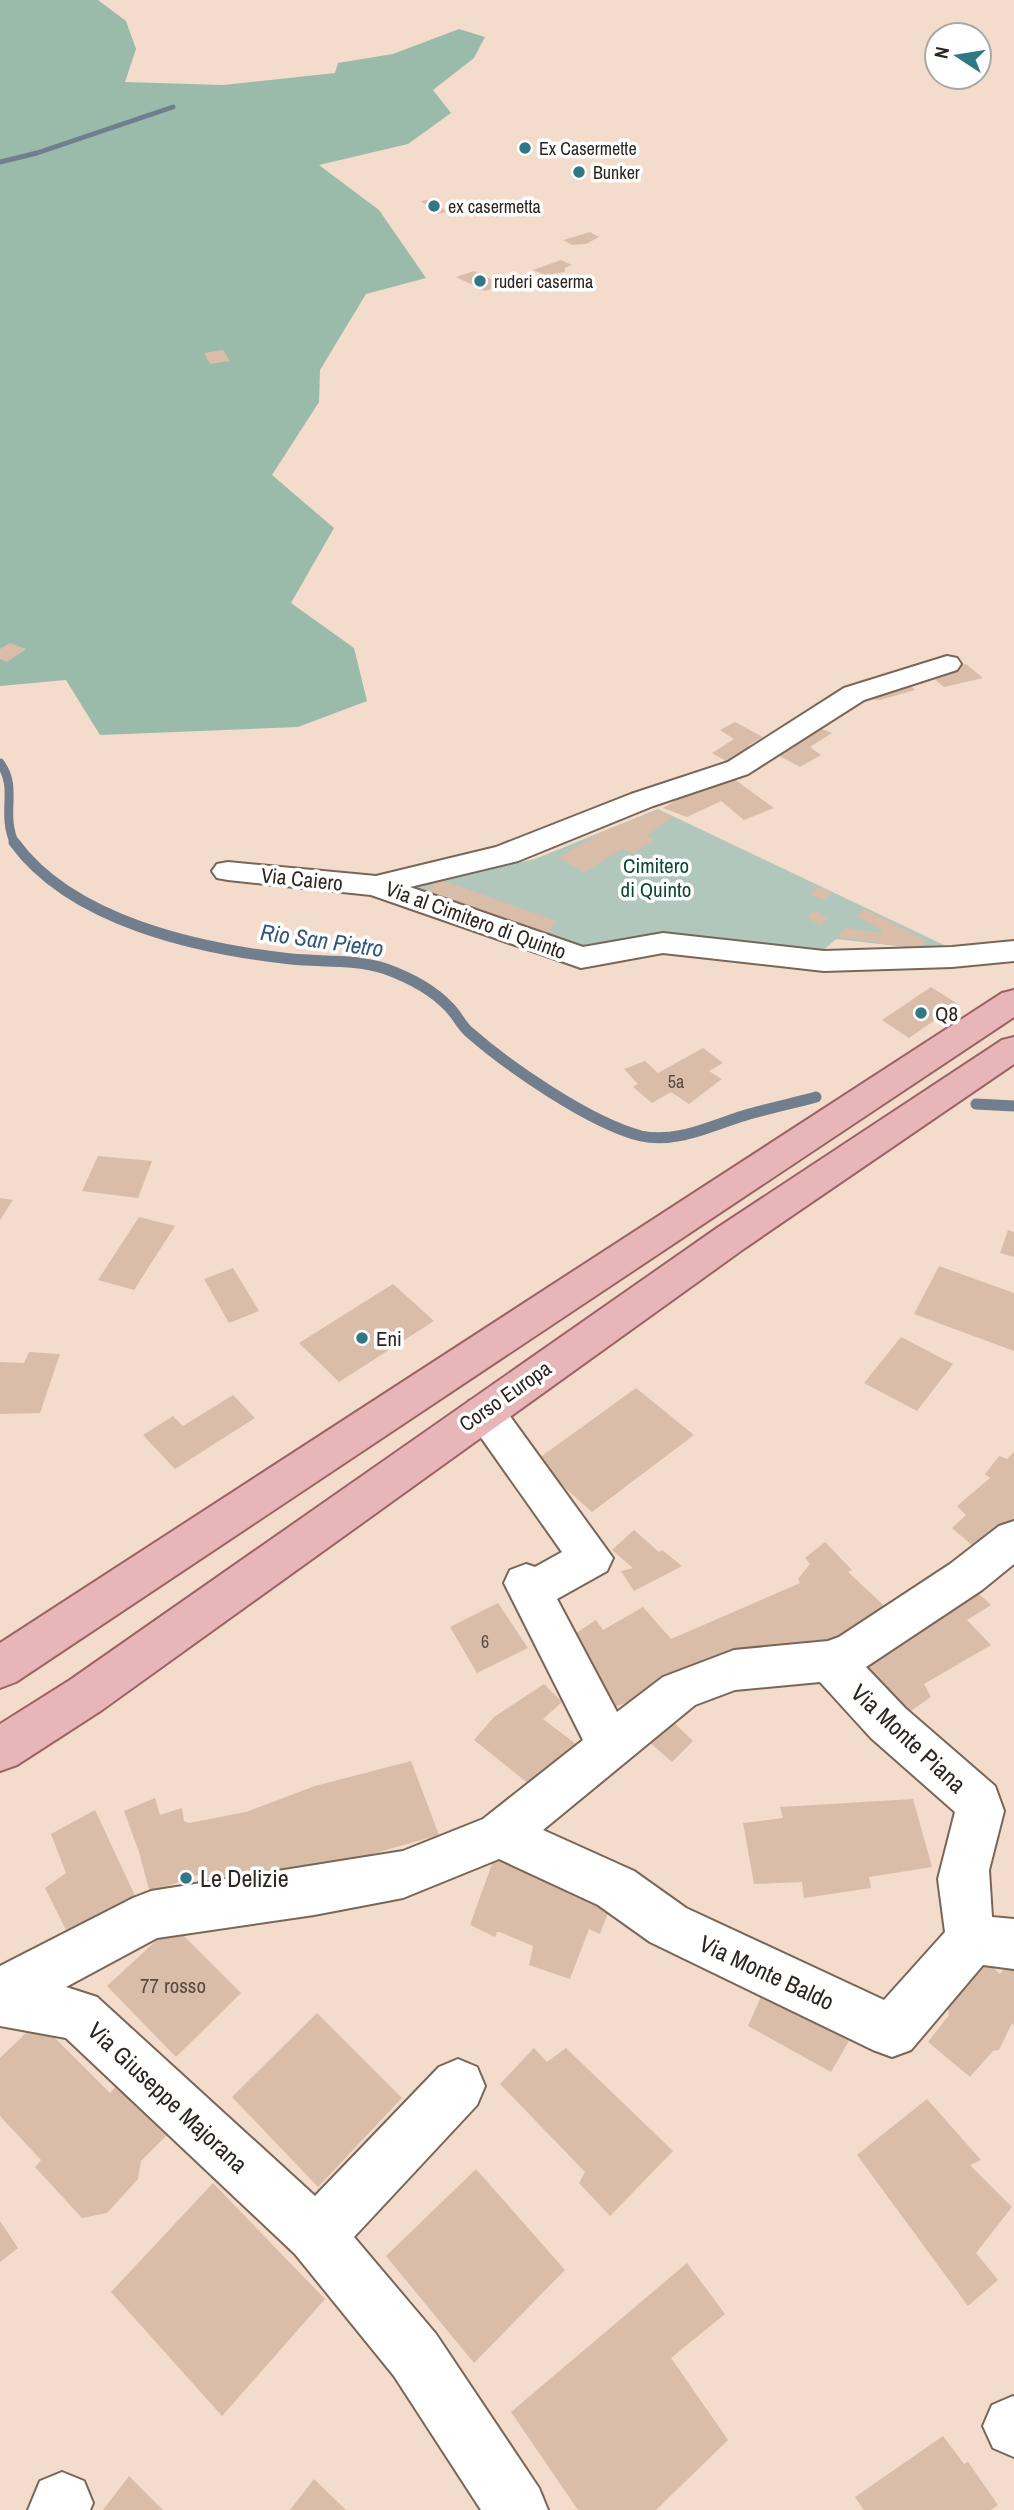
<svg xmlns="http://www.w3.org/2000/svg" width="1014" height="2510" font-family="'Archivo Narrow',sans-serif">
	<rect width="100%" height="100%" fill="#f3dccb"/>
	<polygon fill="#b1c7bb" points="658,809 944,945 924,949 836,939 817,956 582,949 412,890 416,885 535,859"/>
	<polygon fill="#9abbaa" points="0,0 98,0 126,21 136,49 125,82 223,85 335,73 338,63 393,54 459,29 485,37 474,58 433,90 451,113 408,144 319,165 379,210 426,278 366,294 320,370 319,402 272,475 334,528 291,603 354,648 367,701 298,727 100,735 66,680 0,686"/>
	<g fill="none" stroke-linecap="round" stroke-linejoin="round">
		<polyline stroke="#717e8e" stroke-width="5" points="0,162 37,153 173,107"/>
		<path stroke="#717e8e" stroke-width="9" d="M0 763C19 789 0 812 15 844"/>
		<g stroke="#717e8e" stroke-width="11">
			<path d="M14 842C72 922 200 949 291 959 323 962 356 959 386 969 408 977 433 990 449 1007 457 1015 461 1025 469 1032 509 1067 590 1123 641 1136 677 1144 715 1124 749 1114 771 1108 794 1103 816 1097"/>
			<polyline points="976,1104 1014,1106"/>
		</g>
	</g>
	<g fill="#dabda9">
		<polygon points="432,199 447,212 437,214 421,201"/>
		<polygon points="590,232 599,237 586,244 572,245 563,240"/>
		<polygon points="561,260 572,265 565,268 565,272 545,275 533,270"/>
		<polygon points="474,271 503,285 485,291 456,277"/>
		<polygon points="223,350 230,361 210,364 204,353"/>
		<polygon points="10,643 26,649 7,662 0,659 0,649"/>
		<polygon points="966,664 983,678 944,687 927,673"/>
		<polygon points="903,679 915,690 880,700 853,697"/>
		<polygon points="735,722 763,737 749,745 759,751 735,766 712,753 734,739 720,730"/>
		<polygon points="814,726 832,733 810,747 821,755 800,767 770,751"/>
		<polygon points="727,774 774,808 744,820 721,801 687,817 663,808 678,799 676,798"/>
		<polygon points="659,810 673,817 647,835 654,840 634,853 622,849 585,872 559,858 599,833"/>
		<polygon points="439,879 556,921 548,933 426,892"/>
		<polygon points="818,887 832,894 823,900 810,894"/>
		<polygon points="865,909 927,941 917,948 836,937 847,928 880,933 883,931 856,916"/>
		<polygon points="814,911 828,919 819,926 808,917"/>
		<polygon points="931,987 958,1004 909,1038 882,1020"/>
		<polygon points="703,1048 723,1063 709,1071 722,1079 689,1104 671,1092 652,1103 633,1087 638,1084 624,1069 645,1061 658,1073"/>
		<polygon points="98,1156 152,1161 138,1198 82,1191"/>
		<polygon points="0,1198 13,1200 0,1220"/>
		<polygon points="139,1217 175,1226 134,1290 98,1280"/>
		<polygon points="1008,1230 1014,1232 1014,1257 1000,1253"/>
		<polygon points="939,1266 1014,1293 1014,1351 914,1314"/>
		<polygon points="233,1268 259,1311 229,1323 204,1279"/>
		<polygon points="393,1284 434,1321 339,1382 299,1343"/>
		<polygon points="901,1337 953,1364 917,1411 864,1383"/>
		<polygon points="29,1352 60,1354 40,1413 0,1414 0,1362 24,1363"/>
		<polygon points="636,1388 694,1435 592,1512 535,1461"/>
		<polygon points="233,1395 255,1418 175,1469 143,1435 173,1416 183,1426"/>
		<polygon points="1014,1452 1014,1518 975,1548 952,1528 966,1515 957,1506 990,1478 985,1474 999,1456 1007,1459"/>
		<polygon points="634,1530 659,1552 662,1550 682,1566 634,1591 621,1571 633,1568 612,1550"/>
		<polygon points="825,1542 852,1570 848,1572 893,1614 846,1644 722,1661 611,1709 570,1637 596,1620 603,1630 643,1607 671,1639 800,1583 798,1579 810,1564 805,1558"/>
		<polygon points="967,1583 991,1605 967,1620 991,1645 924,1684 931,1697 902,1717 856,1665"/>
		<polygon points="498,1603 528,1648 477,1673 450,1627"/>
		<polygon points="544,1684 562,1702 543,1719 576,1744 534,1788 474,1740 494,1717"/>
		<polygon points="664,1713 693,1741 672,1762 640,1734"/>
		<polygon points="411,1761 439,1835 336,1864 204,1889 200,1874 150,1893 139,1852 124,1811 155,1798 160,1815 182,1808 184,1821 189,1823 246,1812 315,1786"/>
		<polygon points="913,1799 932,1867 869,1877 871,1888 804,1898 802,1882 754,1884 743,1823 783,1818 780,1807"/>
		<polygon points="95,1810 136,1898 71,1940 45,1888 66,1873 51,1834"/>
		<polygon points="497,1850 614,1897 600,1934 589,1929 570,1979 529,1965 533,1946 500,1932 497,1932 495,1937 470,1925"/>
		<polygon points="173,1925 241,1993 176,2057 107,1986"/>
		<polygon points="1014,1955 1014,2026 1012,2023 999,2050 993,2051 970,2077 928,2042 949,2015 948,2008 985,1960 1000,1974"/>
		<polygon points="768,1981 857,2027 831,2072 748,2026"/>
		<polygon points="317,2013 402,2098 318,2187 232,2097"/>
		<polygon points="41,2030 51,2034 110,2093 117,2085 166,2136 141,2161 138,2179 107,2213 82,2218 35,2167 41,2160 0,2116 0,2058 26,2033"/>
		<polygon points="534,2048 547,2062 566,2048 673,2151 610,2216 579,2183 585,2172 500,2084"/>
		<polygon points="927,2099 981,2160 970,2165 1012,2207 976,2253 998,2280 968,2306 857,2155"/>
		<polygon points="476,2169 565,2270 474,2363 386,2256"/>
		<polygon points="213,2183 325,2299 222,2416 111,2292"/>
		<polygon points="0,2221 18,2248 0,2262"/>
		<polygon points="687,2263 725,2314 671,2358 728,2440 656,2510 578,2510 511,2412"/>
		<polygon points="943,2436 964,2464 968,2462 998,2505 991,2510 864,2510 855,2497"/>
		<polygon points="129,2476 163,2510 103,2510"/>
		<polygon points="314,2479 346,2510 290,2510"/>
	</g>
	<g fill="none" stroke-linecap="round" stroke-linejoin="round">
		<g stroke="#7a6657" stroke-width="4">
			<g id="minor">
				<polygon points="947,656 957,658 961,664 957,670 864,700 748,774 653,806 518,861 410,887 583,947 663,933 824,951 952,947 1014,941 1014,961 952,967 824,971 663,953 581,968 371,895 228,880 217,878 212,871 217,864 228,862 376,876 496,847 631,794 728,762 844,688"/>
				<path d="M484 1396 499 1401 613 1558 607 1571 557 1599 617 1712 663 1677 734 1650 828 1641 839 1637 950 1564 999 1526 1014 1521V1564L982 1590 866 1667 905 1708 995 1786 1004 1811 989 1870 992 1917 1014 1919V1969L983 1965 911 2050 892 2057 873 2050 650 1942 598 1905 499 1859 403 1898 314 1915 157 1938 66 1987 97 1997 315 2196 439 2067 458 2059 477 2067 485 2086 477 2105 354 2237 436 2334 539 2488 548 2510H481L394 2376 295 2254 66 2038 0 2026V1966L133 1898 151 1891 403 1851 483 1819 583 1740 504 1583 510 1570 526 1564 535 1567 562 1552 463 1412 469 1401ZM820 1682 871 1738 955 1812 938 1879 945 1932 884 2000 686 1908 634 1871 543 1830 695 1705 735 1690Z"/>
				<polygon points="1013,2396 1014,2397 1014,2457 993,2448 983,2426 992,2405"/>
				<polygon points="62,2472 84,2481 93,2503 90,2510 28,2510 40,2481"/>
			</g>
		</g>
		<g stroke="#9d6265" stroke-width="4">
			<g id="major">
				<polygon points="1014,990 1014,1017 16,1682 0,1688 0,1643 1002,993"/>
				<polygon points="1014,1037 1014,1064 745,1248 102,1710 17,1765 0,1771 0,1724 70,1680 717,1228 1002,1040"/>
			</g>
		</g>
		<use href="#minor" fill="#fff" fill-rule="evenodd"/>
		<use href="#major" fill="#e8b5b9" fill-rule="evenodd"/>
	</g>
	<g fill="#327786" stroke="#fff" stroke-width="2.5">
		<circle cx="525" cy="148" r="7"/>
		<circle cx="579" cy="172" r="7"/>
		<circle cx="434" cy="206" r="7"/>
		<circle cx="480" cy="281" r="7"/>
		<circle cx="921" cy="1013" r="7"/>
		<circle cx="362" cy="1338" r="7"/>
		<circle cx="186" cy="1878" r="7"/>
	</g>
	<g text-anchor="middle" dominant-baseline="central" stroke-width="7" stroke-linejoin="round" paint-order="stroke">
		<g font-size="18" fill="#2e251f" stroke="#fff" text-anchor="start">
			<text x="539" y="148">Ex Casermette</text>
			<text x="593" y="172">Bunker</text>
			<text x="448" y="206">ex casermetta</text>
			<text x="494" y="281">ruderi caserma</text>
		</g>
		<g font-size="18" fill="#594b42">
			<text x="676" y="1081">5a</text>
			<text x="485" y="1641">6</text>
		</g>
		<g font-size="21" fill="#0b4a32" stroke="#fff">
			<text x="656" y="865">Cimitero<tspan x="656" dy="24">di Quinto</tspan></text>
		</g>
		<g font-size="21" fill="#2e251f" stroke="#fff">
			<text transform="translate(302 879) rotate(6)">Via Caiero</text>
			<text transform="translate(476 920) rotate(20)">Via al Cimitero di Quinto</text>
			<text transform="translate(505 1396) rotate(-35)">Corso Europa</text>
		</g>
		<g font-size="21" fill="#2e251f" stroke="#fff" text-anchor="start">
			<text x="935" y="1013">Q8</text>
			<text x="376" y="1338">Eni</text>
		</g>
		<g font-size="21" fill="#594b42">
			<text x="173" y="1985">77 rosso</text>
		</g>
		<g font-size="23" font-style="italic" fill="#33567b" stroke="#fff">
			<text transform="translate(322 940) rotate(8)">Rio San Pietro</text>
		</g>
		<g font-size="24" fill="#2e251f" stroke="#fff">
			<text transform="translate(909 1738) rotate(43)">Via Monte Piana</text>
			<text transform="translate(767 1972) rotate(25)">Via Monte Baldo</text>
			<text transform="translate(168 2097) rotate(43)">Via Giuseppe Majorana</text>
		</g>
		<g font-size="24" fill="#2e251f" stroke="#fff" text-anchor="start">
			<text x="200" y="1878">Le Delizie</text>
		</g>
	</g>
	<g transform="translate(958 56) rotate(282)"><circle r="33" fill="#ffffff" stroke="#aba8a5" stroke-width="2"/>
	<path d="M0-5L12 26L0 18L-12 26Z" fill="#327786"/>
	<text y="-10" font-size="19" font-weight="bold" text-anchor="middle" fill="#2e251f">N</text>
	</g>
</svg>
